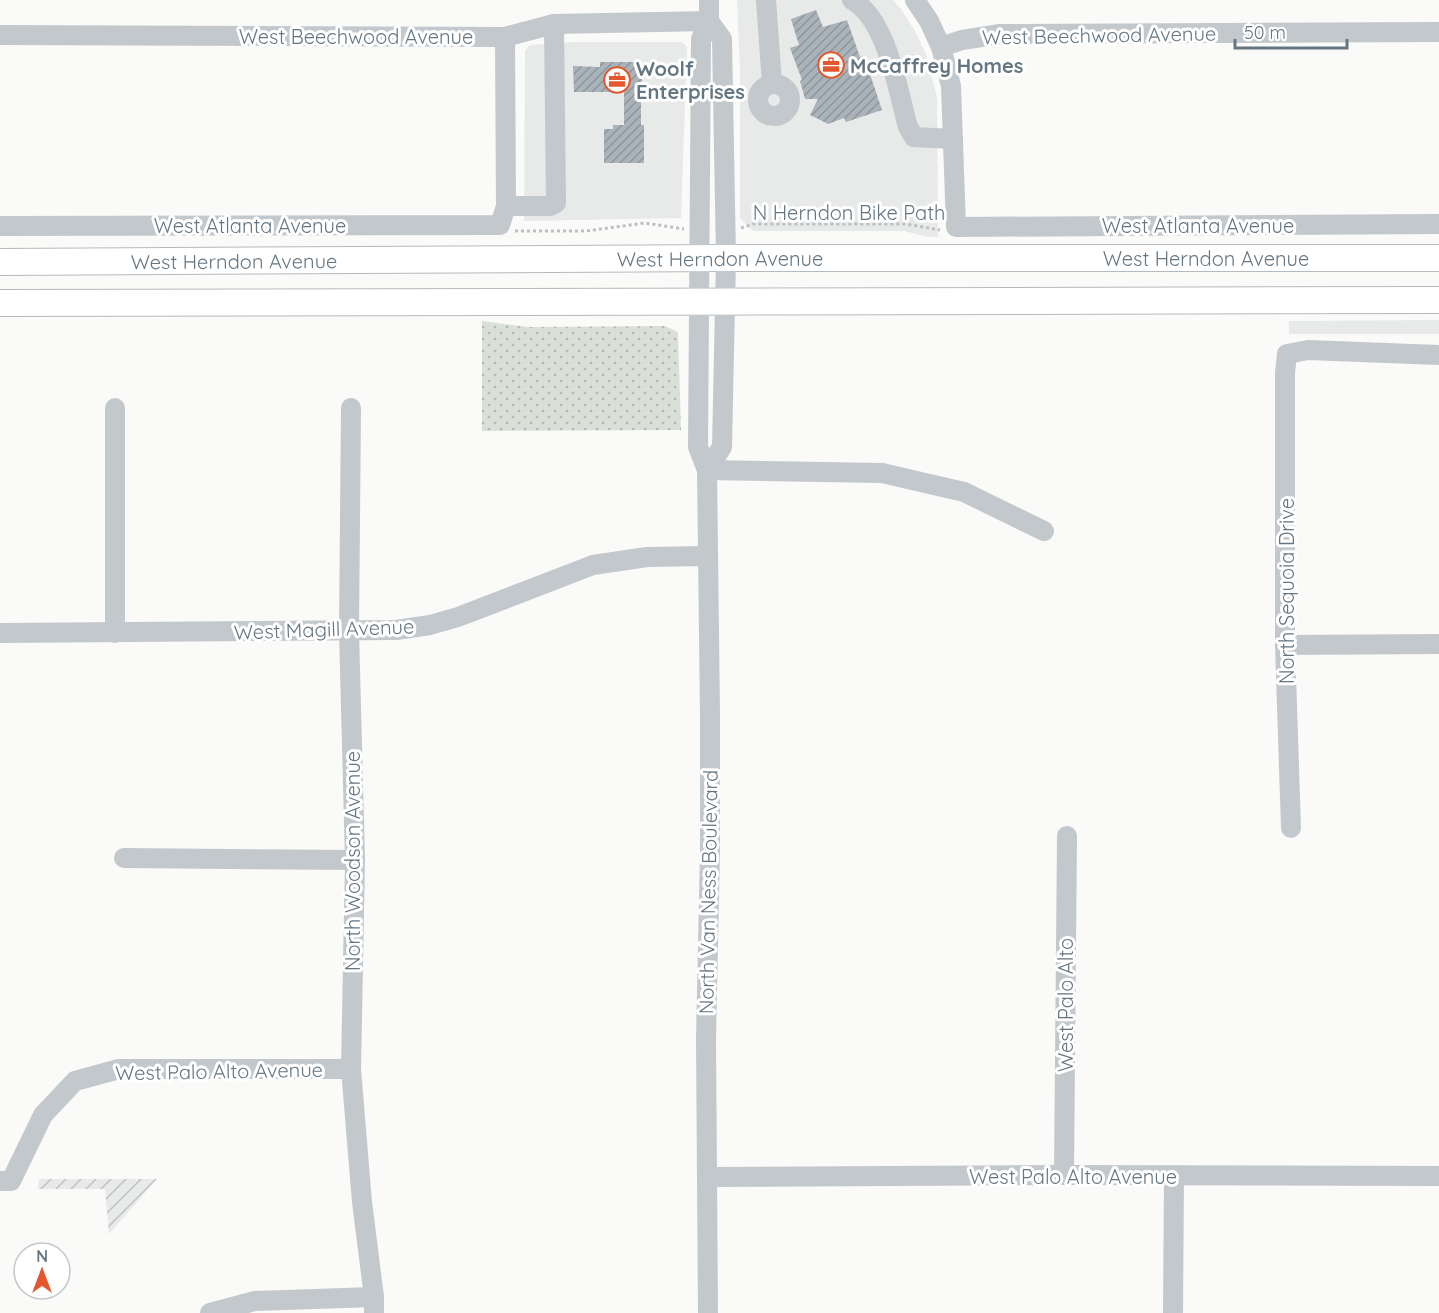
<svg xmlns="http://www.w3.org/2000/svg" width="1439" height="1313" font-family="Quicksand,sans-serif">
	<defs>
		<pattern id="industrial-furrows" width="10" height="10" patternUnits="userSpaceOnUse" patternTransform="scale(1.5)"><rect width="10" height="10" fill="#e8e9e9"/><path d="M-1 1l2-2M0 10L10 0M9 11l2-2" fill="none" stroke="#c0c1c2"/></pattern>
		<pattern id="grass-dots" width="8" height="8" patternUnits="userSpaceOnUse" patternTransform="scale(1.5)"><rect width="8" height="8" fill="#dadfd7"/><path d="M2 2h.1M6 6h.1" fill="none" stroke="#b4b9b4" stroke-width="1.8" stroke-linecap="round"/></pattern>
		<pattern id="building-hatch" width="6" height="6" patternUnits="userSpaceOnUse" patternTransform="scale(1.5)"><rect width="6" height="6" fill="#aab3b9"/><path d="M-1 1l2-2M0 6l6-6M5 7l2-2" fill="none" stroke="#8e969c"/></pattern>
	</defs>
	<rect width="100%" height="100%" fill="#fafaf8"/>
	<g fill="#e8e9e9">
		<polygon points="737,0 893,0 901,9 915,31 926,54 937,98 938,237 928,237 904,231 753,231 740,218 740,71"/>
		<polygon points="574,42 682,42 687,47 681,218 524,221 525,51 530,45"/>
		<polygon points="1439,320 1439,334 1289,334 1289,321"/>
	</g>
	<polygon fill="url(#industrial-furrows)" points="39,1179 157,1179 109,1234 105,1189 38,1189"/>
	<polygon fill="url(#grass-dots)" points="482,321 528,327 665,326 678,332 681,430 482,431"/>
	<g fill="url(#building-hatch)">
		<polygon points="816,10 823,27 847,20 860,57 864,56 882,110 846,122 844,118 828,124 810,115 818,99 805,99 800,81 802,80 790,48 799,45 791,19"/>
		<polygon points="600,62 634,62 634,67 641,67 643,98 641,98 641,125 644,125 644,163 604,163 604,129 613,129 613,125 624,125 624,92 574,92 573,66 600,67"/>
	</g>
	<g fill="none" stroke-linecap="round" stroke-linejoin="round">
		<g stroke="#b5babe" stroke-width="28">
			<g id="major">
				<path id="s1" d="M0 262 726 258H1439"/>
				<polyline points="0,303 1439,300"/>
			</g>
		</g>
		<g stroke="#bbbfc2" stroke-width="3" stroke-dasharray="3 3" stroke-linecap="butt">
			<polyline points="741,228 753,224 905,224 940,230"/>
			<polyline points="515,231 586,231 645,223 684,229"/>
		</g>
		<g stroke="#c3c8cc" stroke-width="20">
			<polyline points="766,0 772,84"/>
			<path d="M852 0C887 19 898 91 908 127L914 137 953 139"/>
			<polyline points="915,0 929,21 941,47 951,86 956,227 1439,224"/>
			<polyline points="0,35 505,37 554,24 709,21"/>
			<polyline points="941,47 962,40 1000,34 1439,32"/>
			<circle cx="774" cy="100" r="16"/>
			<polyline points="506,206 550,206 556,203 554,24"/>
			<polyline points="0,226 500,225 506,206 505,37"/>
			<polyline points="351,408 349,631 355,860 351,1069 362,1202 374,1297 374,1313"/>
			<polyline points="707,470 722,447 726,258 722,39 709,21"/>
			<polyline points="707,470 882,473 964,492 1044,531"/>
			<polyline points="0,633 396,630 430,625 458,617 593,565 647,557 708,556"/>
			<polyline points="115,633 115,408"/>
			<polyline points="1285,645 1439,644"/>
			<polyline points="1291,828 1285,645 1285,373 1287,354 1308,350 1439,355"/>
			<polyline points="124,858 355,860"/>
			<polyline points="1064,1175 1067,836"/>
			<polyline points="708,1177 1064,1175 1439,1176"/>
			<polyline points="0,1181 11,1181 43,1115 75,1081 119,1069 351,1069"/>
			<polyline points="210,1313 255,1301 374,1297"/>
			<polyline points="708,1313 706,1039 710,852 710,715 707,470 698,447 701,39 709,21 709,0"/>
			<polyline points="1173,1313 1174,1176"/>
		</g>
		<use href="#major" stroke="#fff" stroke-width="26"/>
	</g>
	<defs>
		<g id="office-ring" transform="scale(1.35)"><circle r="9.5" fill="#fff" stroke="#e4572e" stroke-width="1.5"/><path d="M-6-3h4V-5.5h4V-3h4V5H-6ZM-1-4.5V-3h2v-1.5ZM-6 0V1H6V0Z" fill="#e4572e"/></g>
	</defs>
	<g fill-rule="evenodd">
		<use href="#office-ring" x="831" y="65"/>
		<use href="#office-ring" x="617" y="80"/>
	</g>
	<g text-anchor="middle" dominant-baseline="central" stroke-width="6" stroke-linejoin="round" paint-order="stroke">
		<g font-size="20" fill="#657683" stroke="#fff">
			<text transform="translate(1099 35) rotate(-1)">West Beechwood Avenue</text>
			<text x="356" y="36">West Beechwood Avenue</text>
			<text x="849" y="212">N Herndon Bike Path</text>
			<text x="250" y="225">West Atlanta Avenue</text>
			<text x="1198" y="225">West Atlanta Avenue</text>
			<text stroke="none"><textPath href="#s1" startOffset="720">West Herndon Avenue</textPath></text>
			<text stroke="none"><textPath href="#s1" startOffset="1206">West Herndon Avenue</textPath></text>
			<text stroke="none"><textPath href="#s1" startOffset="234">West Herndon Avenue</textPath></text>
			<text transform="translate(1286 591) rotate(-90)">North Sequoia Drive</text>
			<text transform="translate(324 629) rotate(-2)">West Magill Avenue</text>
			<text transform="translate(352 861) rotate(-90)">North Woodson Avenue</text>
			<text transform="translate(708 892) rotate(-89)">North Van Ness Boulevard</text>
			<text transform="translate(1065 1005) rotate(-90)">West Palo Alto</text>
			<text transform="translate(219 1071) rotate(-1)">West Palo Alto Avenue</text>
			<text x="1073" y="1176">West Palo Alto Avenue</text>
		</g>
		<g font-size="20" font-weight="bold" fill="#657683" stroke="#fff" text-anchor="start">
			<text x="850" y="65">McCaffrey Homes</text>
			<text x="636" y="68">Woolf<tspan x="636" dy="23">Enterprises</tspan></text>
		</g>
	</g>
	<g transform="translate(42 1271)"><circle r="28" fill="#ffffff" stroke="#c1c8cd" stroke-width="1.5"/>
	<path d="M0-4.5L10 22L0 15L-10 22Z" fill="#e4572e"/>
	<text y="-9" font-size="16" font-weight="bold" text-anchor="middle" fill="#657683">N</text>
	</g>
	<path d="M1235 39v9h112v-9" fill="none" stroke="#657683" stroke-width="3"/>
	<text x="1244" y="39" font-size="18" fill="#657683" stroke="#ffffff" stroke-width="4.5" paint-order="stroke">50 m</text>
</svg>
